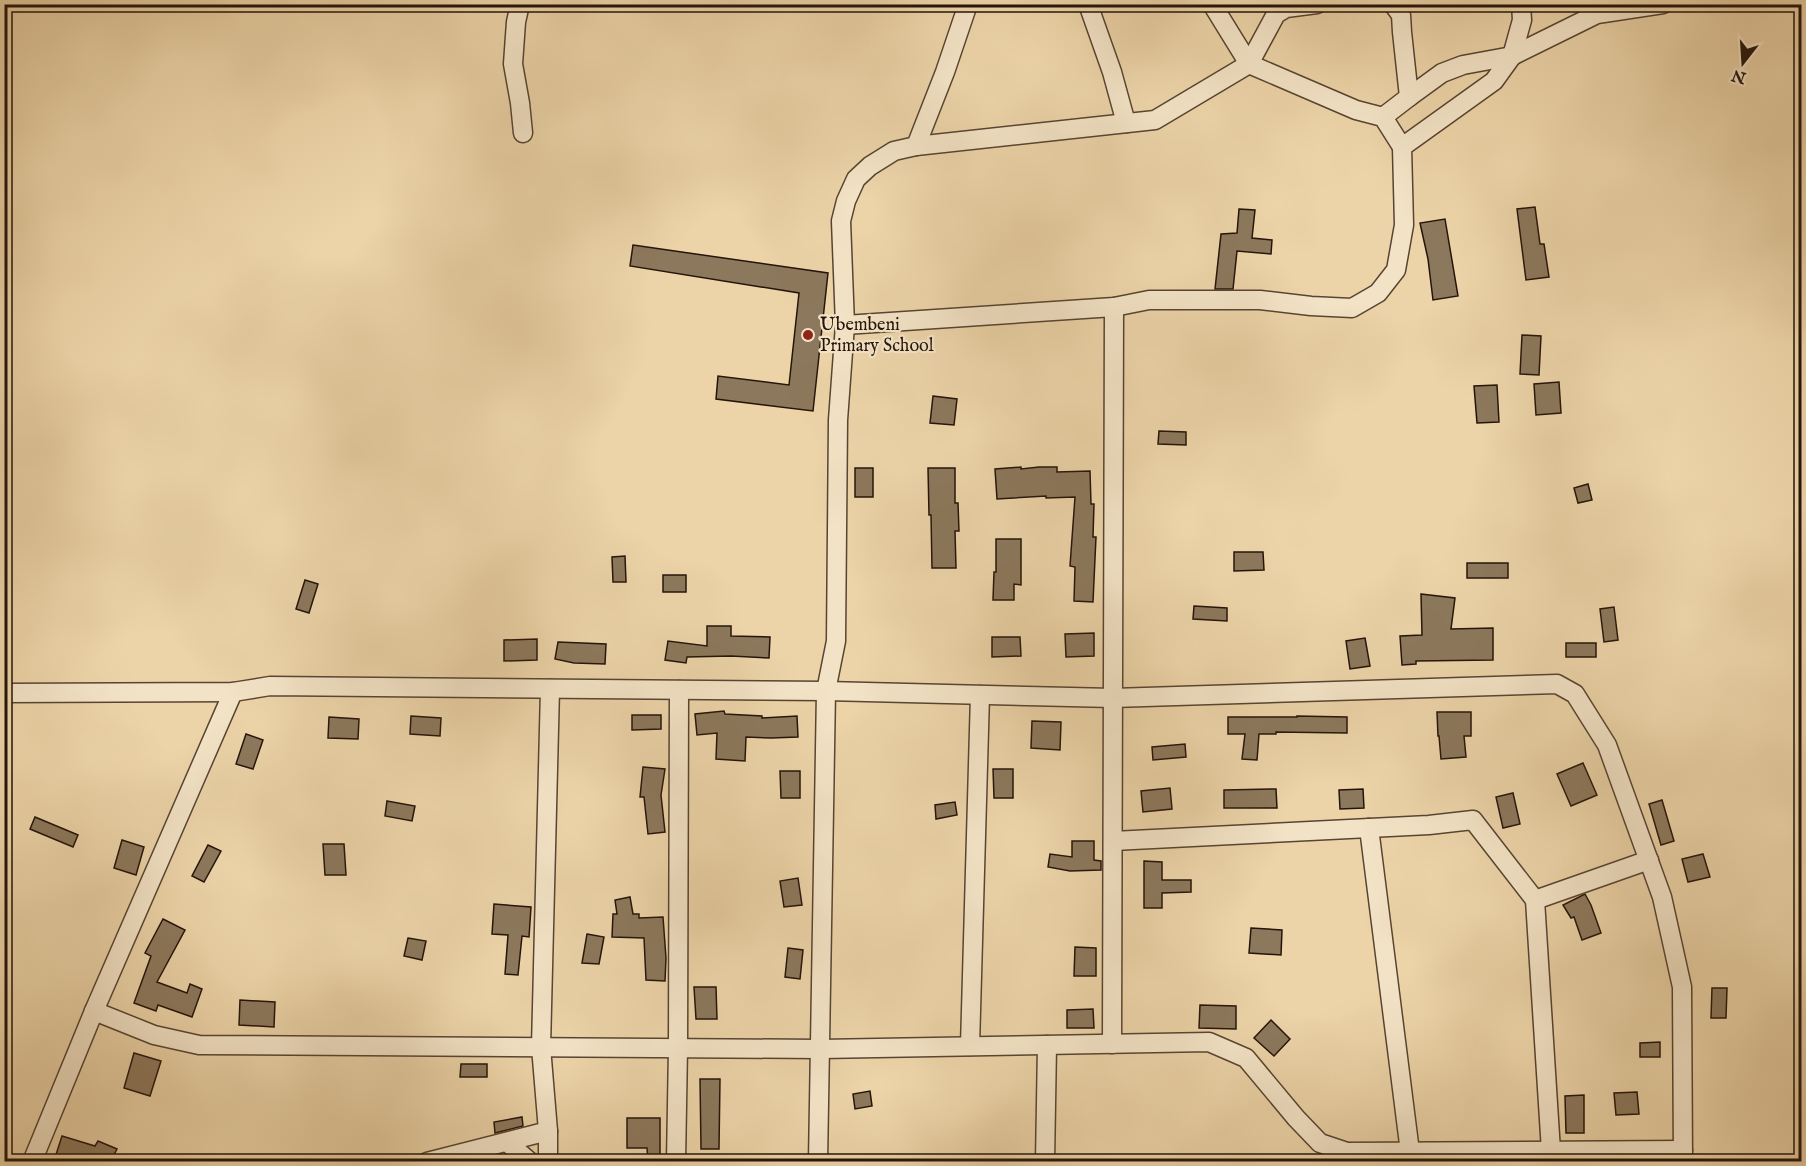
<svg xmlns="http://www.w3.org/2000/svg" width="1806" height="1166" font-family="'IM FELL English',serif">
	<rect width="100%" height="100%" fill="#ecd4a8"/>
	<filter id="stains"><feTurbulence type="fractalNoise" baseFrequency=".00333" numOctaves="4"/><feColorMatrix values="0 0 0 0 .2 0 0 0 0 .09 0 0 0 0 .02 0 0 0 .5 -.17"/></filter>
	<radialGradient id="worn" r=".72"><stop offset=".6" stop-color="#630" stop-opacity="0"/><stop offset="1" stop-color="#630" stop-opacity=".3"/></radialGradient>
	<g fill="#8c785c" stroke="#25140a" stroke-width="1.5">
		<polygon points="1535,207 1540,244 1544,244 1549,277 1526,280 1517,209"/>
		<polygon points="1239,209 1255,210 1252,238 1272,240 1271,254 1237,251 1233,289 1215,289 1221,234 1237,233"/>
		<polygon points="1445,219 1458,296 1433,300 1428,259 1420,223"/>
		<polygon points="633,245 828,273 813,411 716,399 718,376 789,385 799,293 630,266"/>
		<polygon points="1522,335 1541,336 1539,375 1520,374"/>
		<polygon points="1559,382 1561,413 1536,415 1534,384"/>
		<polygon points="1497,385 1499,422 1477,423 1474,386"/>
		<polygon points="933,396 957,399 954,425 930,423"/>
		<polygon points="1159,431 1186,432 1186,445 1158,444"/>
		<polygon points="1021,467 1021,469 1039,467 1057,467 1057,472 1090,471 1091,504 1094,504 1093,537 1096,537 1093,602 1074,601 1075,567 1070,566 1075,497 1046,498 1046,496 997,499 995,469"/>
		<rect x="855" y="468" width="18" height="29"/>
		<polygon points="928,468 955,468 955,503 958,503 959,531 955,531 956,568 932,568 931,515 929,515"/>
		<polygon points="1588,484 1592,500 1578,503 1574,488"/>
		<polygon points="996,539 1021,539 1021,585 1014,584 1014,600 993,600 994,572 996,572"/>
		<polygon points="1234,552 1263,552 1264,570 1234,571"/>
		<polygon points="625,556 626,582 613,582 612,557"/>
		<rect x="1467" y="563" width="41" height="15"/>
		<rect x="663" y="575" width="23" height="17"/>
		<polygon points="305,580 318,584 309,613 296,609"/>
		<polygon points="1421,594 1455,598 1451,629 1493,628 1493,660 1416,661 1416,664 1402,665 1400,636 1422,635"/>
		<polygon points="1194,606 1227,608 1227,621 1193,619"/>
		<polygon points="1614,607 1618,640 1604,642 1600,609"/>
		<polygon points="707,626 731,626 731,636 770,637 769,658 731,656 687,657 686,663 665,660 668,641 707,646"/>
		<polygon points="1094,633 1094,656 1066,657 1065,634"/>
		<polygon points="992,637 1020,637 1021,656 992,657"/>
		<polygon points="1365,638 1370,666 1350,669 1346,641"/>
		<polygon points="537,639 537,660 504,661 504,640"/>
		<polygon points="558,642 606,644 605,664 574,663 555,659"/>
		<rect x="1566" y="643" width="30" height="14"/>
		<polygon points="724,711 725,714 762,716 762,718 797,716 798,737 771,738 746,737 745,761 716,759 717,733 697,735 695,714"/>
		<polygon points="1437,712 1471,712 1471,736 1464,736 1466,757 1441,759 1439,736 1438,736"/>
		<polygon points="632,715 661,715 661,729 632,730"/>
		<polygon points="411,716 441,718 440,736 410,734"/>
		<polygon points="1297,716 1347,717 1347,733 1276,732 1276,734 1259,734 1257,760 1242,759 1245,734 1228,734 1228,717 1297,717"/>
		<polygon points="329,717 359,719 358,739 328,738"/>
		<polygon points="1032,721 1061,722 1060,750 1031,748"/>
		<polygon points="246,734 263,740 253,769 236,764"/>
		<polygon points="1185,744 1186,757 1153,760 1152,747"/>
		<polygon points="1583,763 1597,795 1571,806 1557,774"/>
		<polygon points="643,767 665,769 661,795 665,832 648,834 644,797 640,797"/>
		<polygon points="993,769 1013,769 1013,798 994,798"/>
		<polygon points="780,771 800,771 800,798 781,798"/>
		<polygon points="1170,788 1172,809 1143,812 1141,791"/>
		<polygon points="1276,789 1277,808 1224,808 1224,790"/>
		<polygon points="1363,789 1364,808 1340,809 1339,790"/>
		<polygon points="1513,793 1520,824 1503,828 1496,797"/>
		<polygon points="1662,800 1674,841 1661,845 1649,804"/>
		<polygon points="387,801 415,806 412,821 385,816"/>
		<polygon points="955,802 957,815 936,819 935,805"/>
		<polygon points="35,817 78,835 73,847 30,829"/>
		<polygon points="122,840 144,847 136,875 114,868"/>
		<polygon points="1072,841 1094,841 1094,860 1101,861 1101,870 1070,871 1048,867 1050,854 1072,857"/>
		<polygon points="323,844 344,844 346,875 325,875"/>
		<polygon points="208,845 221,851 204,882 192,876"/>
		<polygon points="1703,854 1710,877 1688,882 1682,859"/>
		<polygon points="1144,861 1162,862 1162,880 1191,880 1191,892 1162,893 1162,908 1144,908"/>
		<polygon points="798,878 802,905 784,907 780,881"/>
		<polygon points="1585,894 1591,905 1601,933 1582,940 1574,917 1571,918 1563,905"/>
		<polygon points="630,897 633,914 639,914 639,918 663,917 666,958 665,981 646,980 644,938 612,937 613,914 617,914 615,900"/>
		<polygon points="494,904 531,907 529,937 522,936 518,975 505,974 508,935 492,934"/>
		<polygon points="163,919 185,930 157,982 187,993 190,984 202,989 192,1017 158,1005 156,1011 134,1003 151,956 145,953"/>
		<polygon points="1251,928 1282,930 1281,955 1249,953"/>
		<polygon points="587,934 604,937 599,964 582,963"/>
		<polygon points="408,938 426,941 422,960 404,956"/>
		<polygon points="1075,947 1096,948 1096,976 1074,976"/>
		<polygon points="788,948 803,950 800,979 785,977"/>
		<polygon points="694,987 716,987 717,1019 696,1019"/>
		<polygon points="1712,988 1727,988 1726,1018 1711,1018"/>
		<polygon points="240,1000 275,1002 274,1027 239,1025"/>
		<polygon points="1200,1005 1236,1006 1236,1029 1199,1028"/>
		<polygon points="1093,1009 1094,1028 1067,1028 1067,1010"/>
		<polygon points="1271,1020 1290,1039 1274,1056 1254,1038"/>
		<polygon points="1660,1042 1660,1057 1640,1057 1640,1043"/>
		<polygon points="134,1053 161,1061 150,1096 124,1088"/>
		<polygon points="461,1064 487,1064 487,1077 460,1077"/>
		<polygon points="700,1079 720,1079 719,1149 701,1149"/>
		<polygon points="870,1091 872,1106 855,1109 853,1094"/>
		<polygon points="1637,1092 1639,1114 1616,1115 1614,1093"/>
		<polygon points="1584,1095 1584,1133 1566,1133 1565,1096"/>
		<polygon points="522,1117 523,1126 495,1133 494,1122"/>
		<polygon points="627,1118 660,1118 660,1161 648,1161 647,1148 627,1148"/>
		<polygon points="62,1136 95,1146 98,1141 117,1149 111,1161 54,1161"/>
	</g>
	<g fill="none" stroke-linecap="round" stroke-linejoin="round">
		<g stroke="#574432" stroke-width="21">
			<g id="minor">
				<polyline points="520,4 516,22 513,64 520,103 523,133"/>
				<polyline points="1088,4 1112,72 1126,123"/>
				<polyline points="1317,4 1286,8 1276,14 1249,64 1356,110 1383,117 1402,147"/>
				<polyline points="1409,97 1442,73 1463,65 1512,56 1597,14 1663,4"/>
				<polyline points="1383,117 1409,97 1402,32 1401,15 1393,4"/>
				<polyline points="916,146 1155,120 1249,64 1212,4"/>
				<polyline points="845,325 1114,307 1149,300 1260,300 1311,306 1352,308 1378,293 1396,270 1404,225 1402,147 1494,81 1512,56 1522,20 1521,4"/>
				<polyline points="4,693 233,692 270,686 826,691 1113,698 1557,684 1575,694 1607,745 1662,897 1682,987 1683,1162"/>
				<polyline points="1369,828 1410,1152"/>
				<polyline points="1113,841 1429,825 1473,820 1535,900 1551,1151"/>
				<polyline points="1535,900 1649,860"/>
				<polyline points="94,1011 154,1035 199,1045 821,1049 1209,1042 1246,1058 1296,1118 1320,1143 1347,1152 1683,1150"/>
				<polyline points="1112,1044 1114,307"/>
				<polyline points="970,1046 980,695"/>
				<polyline points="548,1131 548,1162"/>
				<polyline points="507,1142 530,1162"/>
				<polyline points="32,1162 94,1011 233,692"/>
				<polyline points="427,1162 548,1131 541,1047 550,689"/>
				<polyline points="676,1162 678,1048 679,690"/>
				<polyline points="818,1162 826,691 836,641 838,420 845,325 841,221 846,201 856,179 870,166 894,151 916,146 945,72 968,4"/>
				<polyline points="1045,1162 1047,1045"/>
			</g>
		</g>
		<use href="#minor" stroke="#f3e3c6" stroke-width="18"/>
	</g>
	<circle fill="#8f2418" stroke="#f3e3c6" stroke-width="2" cx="808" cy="335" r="6"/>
	<g text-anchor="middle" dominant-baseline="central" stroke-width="4.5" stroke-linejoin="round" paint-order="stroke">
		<g font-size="18" fill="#25140a" stroke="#f3e3c6" text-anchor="start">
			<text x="820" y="325">Ubembeni<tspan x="820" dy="21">Primary School</tspan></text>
		</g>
	</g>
	<rect width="1806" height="1166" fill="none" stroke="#ecd4a8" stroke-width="24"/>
	<rect x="6" y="6" width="1794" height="1154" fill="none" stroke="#25140a" stroke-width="3"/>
	<rect x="12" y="12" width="1782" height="1142" fill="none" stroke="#25140a" stroke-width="1.5"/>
	<g transform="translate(1743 63) rotate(197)" stroke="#f3e3c6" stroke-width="4.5" paint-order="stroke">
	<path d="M0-4.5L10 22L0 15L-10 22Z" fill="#25140a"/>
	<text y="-9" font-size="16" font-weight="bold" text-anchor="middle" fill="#25140a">N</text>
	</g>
	<rect width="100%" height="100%" filter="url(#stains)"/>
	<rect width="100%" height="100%" fill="url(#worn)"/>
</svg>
